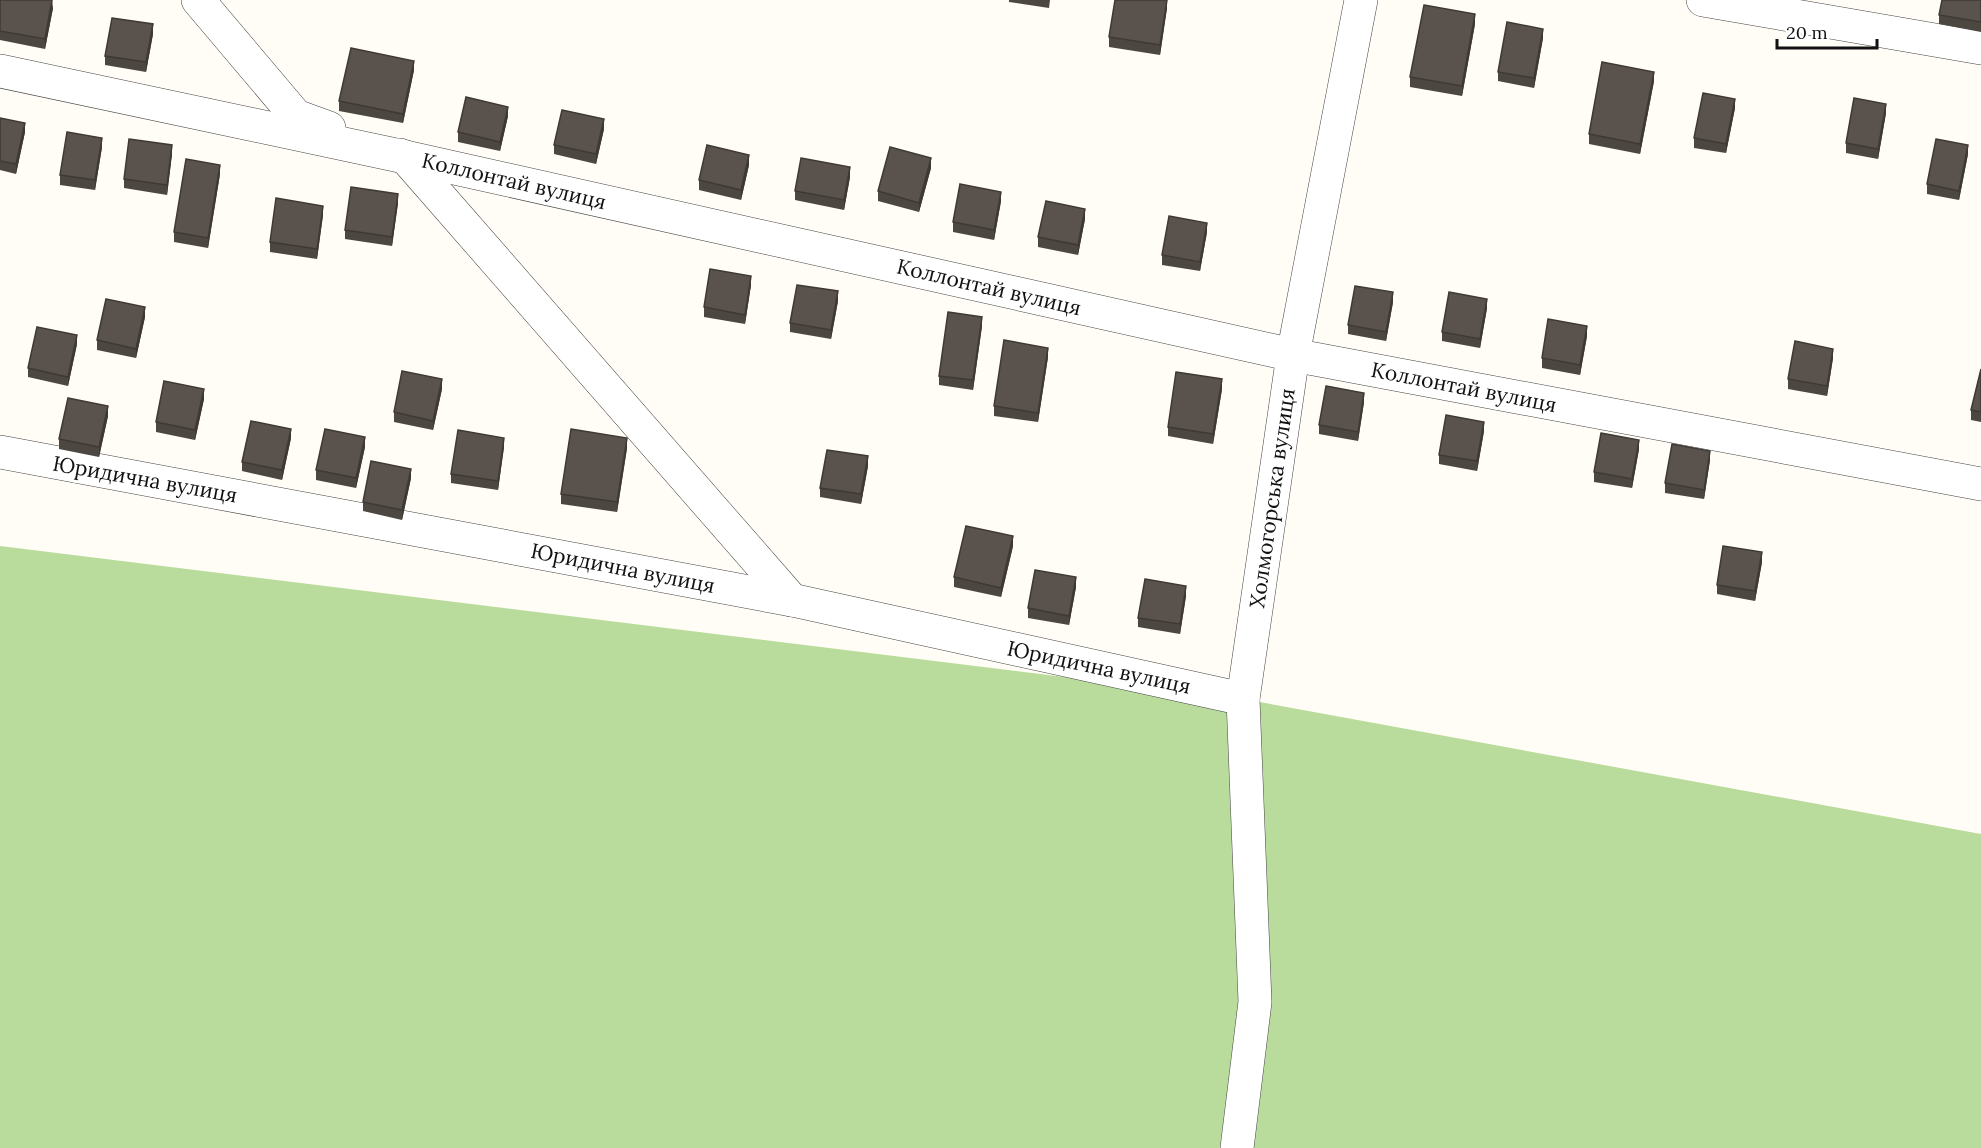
<svg xmlns="http://www.w3.org/2000/svg" width="1981" height="1148" font-family="Lora,serif">
	<rect width="100%" height="100%" fill="#fffdf5"/>
	<polygon fill="#b9dc9c" points="0,546 1243,699 1981,834 1981,1148 0,1148"/>
	<g fill="none" stroke-linecap="round" stroke-linejoin="round">
		<g stroke="#444" stroke-width="34">
			<g id="minor">
				<polyline points="198,0 296,116 329,128"/>
				<polyline points="1703,0 1981,48"/>
				<polyline points="0,71 405,157 1293,355 1981,484"/>
				<polyline points="400,155 405,157 792,600"/>
				<polyline points="0,452 792,600 1243,699"/>
				<polyline points="1237,1148 1255,1002 1243,699 1293,355 1361,0"/>
			</g>
		</g>
		<use href="#minor" stroke="#fff" stroke-width="33"/>
	</g>
	<g fill="#4d4742">
		<polygon points="0,0 53,8 45,49 0,40"/>
		<polygon points="1009,0 1050,0 1049,8 1009,2"/>
		<polygon points="1981,0 1981,32 1939,24 1939,15"/>
		<polygon points="1167,8 1160,55 1109,47 1109,37"/>
		<polygon points="1475,24 1462,96 1410,87 1410,77"/>
		<polygon points="153,34 146,72 105,65 105,56"/>
		<polygon points="1543,38 1534,88 1498,81 1498,72"/>
		<polygon points="414,70 403,123 339,111 339,101"/>
		<polygon points="1654,81 1640,154 1589,144 1589,134"/>
		<polygon points="1735,108 1726,153 1694,148 1694,138"/>
		<polygon points="1886,113 1878,159 1846,153 1846,143"/>
		<polygon points="508,116 500,151 458,142 458,132"/>
		<polygon points="0,118 25,132 16,174 0,170"/>
		<polygon points="604,129 596,164 554,154 554,145"/>
		<polygon points="102,147 95,190 60,185 60,175"/>
		<polygon points="172,154 167,195 124,188 124,179"/>
		<polygon points="1968,154 1959,200 1927,194 1927,184"/>
		<polygon points="749,165 741,200 699,190 699,180"/>
		<polygon points="931,168 919,212 878,201 878,191"/>
		<polygon points="220,174 208,248 174,242 174,232"/>
		<polygon points="850,177 844,210 795,200 795,191"/>
		<polygon points="1001,201 994,240 953,232 953,222"/>
		<polygon points="398,203 392,246 345,239 345,230"/>
		<polygon points="323,215 317,259 270,252 270,242"/>
		<polygon points="1085,219 1078,255 1038,247 1038,237"/>
		<polygon points="1207,232 1200,271 1162,265 1162,255"/>
		<polygon points="751,285 745,324 704,317 704,307"/>
		<polygon points="838,301 831,339 790,332 790,323"/>
		<polygon points="1393,302 1386,341 1348,334 1348,325"/>
		<polygon points="1487,308 1480,348 1442,341 1442,332"/>
		<polygon points="145,317 136,358 97,350 97,340"/>
		<polygon points="982,326 973,390 939,385 939,376"/>
		<polygon points="1587,336 1580,375 1542,368 1542,358"/>
		<polygon points="77,344 68,386 28,377 28,368"/>
		<polygon points="1048,357 1038,422 994,416 994,406"/>
		<polygon points="1833,358 1827,396 1788,389 1788,379"/>
		<polygon points="1981,369 1981,422 1971,420 1971,410"/>
		<polygon points="442,389 433,430 394,422 394,412"/>
		<polygon points="1222,389 1213,444 1168,436 1168,427"/>
		<polygon points="204,399 195,440 156,432 156,422"/>
		<polygon points="1364,402 1358,441 1319,434 1319,425"/>
		<polygon points="108,416 99,457 59,449 59,439"/>
		<polygon points="1484,431 1477,471 1439,464 1439,455"/>
		<polygon points="291,438 282,480 242,471 242,462"/>
		<polygon points="365,447 356,488 316,480 316,470"/>
		<polygon points="504,447 498,490 451,483 451,474"/>
		<polygon points="627,448 617,512 561,504 561,494"/>
		<polygon points="1639,449 1632,488 1594,482 1594,472"/>
		<polygon points="1710,460 1704,499 1665,493 1665,483"/>
		<polygon points="868,466 861,504 820,497 820,488"/>
		<polygon points="411,478 402,520 363,511 363,502"/>
		<polygon points="1013,546 1001,597 954,587 954,577"/>
		<polygon points="1762,562 1755,601 1717,594 1717,585"/>
		<polygon points="1076,587 1069,625 1028,618 1028,608"/>
		<polygon points="1186,596 1180,634 1138,627 1138,618"/>
	</g>
	<g fill="#3f3936">
		<polygon points="52,0 53,8 45,49 45,39"/>
		<polygon points="1167,0 1167,8 1160,55 1160,45"/>
		<polygon points="1475,14 1475,24 1462,96 1462,86"/>
		<polygon points="153,24 153,34 146,72 146,62"/>
		<polygon points="1543,29 1543,38 1534,88 1534,78"/>
		<polygon points="414,61 414,70 403,123 403,114"/>
		<polygon points="1654,72 1654,81 1640,154 1640,144"/>
		<polygon points="1735,99 1735,108 1726,153 1726,144"/>
		<polygon points="1886,104 1886,113 1878,159 1878,149"/>
		<polygon points="508,107 508,116 500,151 500,142"/>
		<polygon points="604,119 604,129 596,164 596,154"/>
		<polygon points="25,123 25,132 16,174 16,164"/>
		<polygon points="102,138 102,147 95,190 95,180"/>
		<polygon points="172,145 172,154 167,195 167,185"/>
		<polygon points="1968,145 1968,154 1959,200 1959,191"/>
		<polygon points="749,155 749,165 741,200 741,190"/>
		<polygon points="931,158 931,168 919,212 919,203"/>
		<polygon points="220,165 220,174 208,248 208,238"/>
		<polygon points="850,167 850,177 844,210 844,200"/>
		<polygon points="1001,192 1001,201 994,240 994,230"/>
		<polygon points="398,194 398,203 392,246 392,237"/>
		<polygon points="323,206 323,215 317,259 317,249"/>
		<polygon points="1085,209 1085,219 1078,255 1078,245"/>
		<polygon points="1207,223 1207,232 1200,271 1200,262"/>
		<polygon points="751,276 751,285 745,324 745,315"/>
		<polygon points="838,291 838,301 831,339 831,330"/>
		<polygon points="1393,292 1393,302 1386,341 1386,332"/>
		<polygon points="1487,299 1487,308 1480,348 1480,339"/>
		<polygon points="145,307 145,317 136,358 136,349"/>
		<polygon points="982,317 982,326 973,390 973,380"/>
		<polygon points="1587,326 1587,336 1580,375 1580,365"/>
		<polygon points="77,335 77,344 68,386 68,377"/>
		<polygon points="1048,348 1048,357 1038,422 1038,413"/>
		<polygon points="1833,349 1833,358 1827,396 1827,386"/>
		<polygon points="442,379 442,389 433,430 433,421"/>
		<polygon points="1222,379 1222,389 1213,444 1213,434"/>
		<polygon points="204,389 204,399 195,440 195,430"/>
		<polygon points="1364,393 1364,402 1358,441 1358,432"/>
		<polygon points="108,406 108,416 99,457 99,447"/>
		<polygon points="1484,422 1484,431 1477,471 1477,461"/>
		<polygon points="291,429 291,438 282,480 282,470"/>
		<polygon points="365,437 365,447 356,488 356,478"/>
		<polygon points="504,438 504,447 498,490 498,481"/>
		<polygon points="627,438 627,448 617,512 617,502"/>
		<polygon points="1639,440 1639,449 1632,488 1632,479"/>
		<polygon points="1710,451 1710,460 1704,499 1704,490"/>
		<polygon points="868,456 868,466 861,504 861,494"/>
		<polygon points="411,469 411,478 402,520 402,510"/>
		<polygon points="1013,536 1013,546 1001,597 1001,588"/>
		<polygon points="1762,552 1762,562 1755,601 1755,591"/>
		<polygon points="1076,577 1076,587 1069,625 1069,616"/>
		<polygon points="1186,586 1186,596 1180,634 1180,624"/>
	</g>
	<g fill="#5a524d" stroke="#3f3936" stroke-width="1.5">
		<polygon points="0,0 52,0 45,39 0,31"/>
		<polygon points="1115,0 1167,0 1160,45 1109,37"/>
		<polygon points="1942,0 1981,0 1981,22 1939,15"/>
		<polygon points="1424,5 1475,14 1462,86 1410,77"/>
		<polygon points="112,18 153,24 146,62 105,56"/>
		<polygon points="1507,22 1543,29 1534,78 1498,72"/>
		<polygon points="351,48 414,61 403,114 339,101"/>
		<polygon points="1602,62 1654,72 1640,144 1589,134"/>
		<polygon points="1703,93 1735,99 1726,144 1694,138"/>
		<polygon points="466,97 508,107 500,142 458,132"/>
		<polygon points="1854,98 1886,104 1878,149 1846,143"/>
		<polygon points="562,110 604,119 596,154 554,145"/>
		<polygon points="0,118 25,123 16,164 0,161"/>
		<polygon points="67,132 102,138 95,180 60,175"/>
		<polygon points="129,139 172,145 167,185 124,179"/>
		<polygon points="1936,139 1968,145 1959,191 1927,184"/>
		<polygon points="707,145 749,155 741,190 699,180"/>
		<polygon points="890,147 931,158 919,203 878,191"/>
		<polygon points="801,158 850,167 844,200 795,191"/>
		<polygon points="186,159 220,165 208,238 174,232"/>
		<polygon points="960,184 1001,192 994,230 953,222"/>
		<polygon points="351,187 398,194 392,237 345,230"/>
		<polygon points="276,198 323,206 317,249 270,242"/>
		<polygon points="1046,201 1085,209 1078,245 1038,237"/>
		<polygon points="1169,216 1207,223 1200,262 1162,255"/>
		<polygon points="710,269 751,276 745,315 704,307"/>
		<polygon points="797,285 838,291 831,330 790,323"/>
		<polygon points="1355,286 1393,292 1386,332 1348,325"/>
		<polygon points="1449,292 1487,299 1480,339 1442,332"/>
		<polygon points="106,299 145,307 136,349 97,340"/>
		<polygon points="948,312 982,317 973,380 939,376"/>
		<polygon points="1548,319 1587,326 1580,365 1542,358"/>
		<polygon points="37,327 77,335 68,377 28,368"/>
		<polygon points="1004,340 1048,348 1038,413 994,406"/>
		<polygon points="1795,341 1833,349 1827,386 1788,379"/>
		<polygon points="1981,369 1981,412 1971,410"/>
		<polygon points="402,371 442,379 433,421 394,412"/>
		<polygon points="1176,372 1222,379 1213,434 1168,427"/>
		<polygon points="164,381 204,389 195,430 156,422"/>
		<polygon points="1326,386 1364,393 1358,432 1319,425"/>
		<polygon points="68,398 108,406 99,447 59,439"/>
		<polygon points="1446,415 1484,422 1477,461 1439,455"/>
		<polygon points="251,421 291,429 282,470 242,462"/>
		<polygon points="325,429 365,437 356,478 316,470"/>
		<polygon points="571,429 627,438 617,502 561,494"/>
		<polygon points="458,430 504,438 498,481 451,474"/>
		<polygon points="1601,433 1639,440 1632,479 1594,472"/>
		<polygon points="1672,444 1710,451 1704,490 1665,483"/>
		<polygon points="827,450 868,456 861,494 820,488"/>
		<polygon points="371,461 411,469 402,510 363,502"/>
		<polygon points="966,526 1013,536 1001,588 954,577"/>
		<polygon points="1723,546 1762,552 1755,591 1717,585"/>
		<polygon points="1035,570 1076,577 1069,616 1028,608"/>
		<polygon points="1145,579 1186,586 1180,624 1138,618"/>
	</g>
	<g text-anchor="middle" dominant-baseline="central" stroke-width="6" stroke-linejoin="round" paint-order="stroke">
		<g font-size="21" fill="#111" stroke="#fff">
			<text transform="translate(514 181) rotate(13)">Коллонтай вулиця</text>
			<text transform="translate(989 287) rotate(13)">Коллонтай вулиця</text>
			<text transform="translate(1464 387) rotate(11)">Коллонтай вулиця</text>
			<text transform="translate(145 479) rotate(10)">Юридична вулиця</text>
			<text transform="translate(1272 498) rotate(-82)">Холмогорська вулиця</text>
			<text transform="translate(623 568) rotate(11)">Юридична вулиця</text>
			<text transform="translate(1099 667) rotate(12)">Юридична вулиця</text>
		</g>
	</g>
	<path d="M1777 39v9h100v-9" fill="none" stroke="#111111" stroke-width="3"/>
	<text x="1786" y="39" font-size="18" fill="#111111" stroke="#ffffff" stroke-width="4.5" paint-order="stroke">20 m</text>
</svg>
